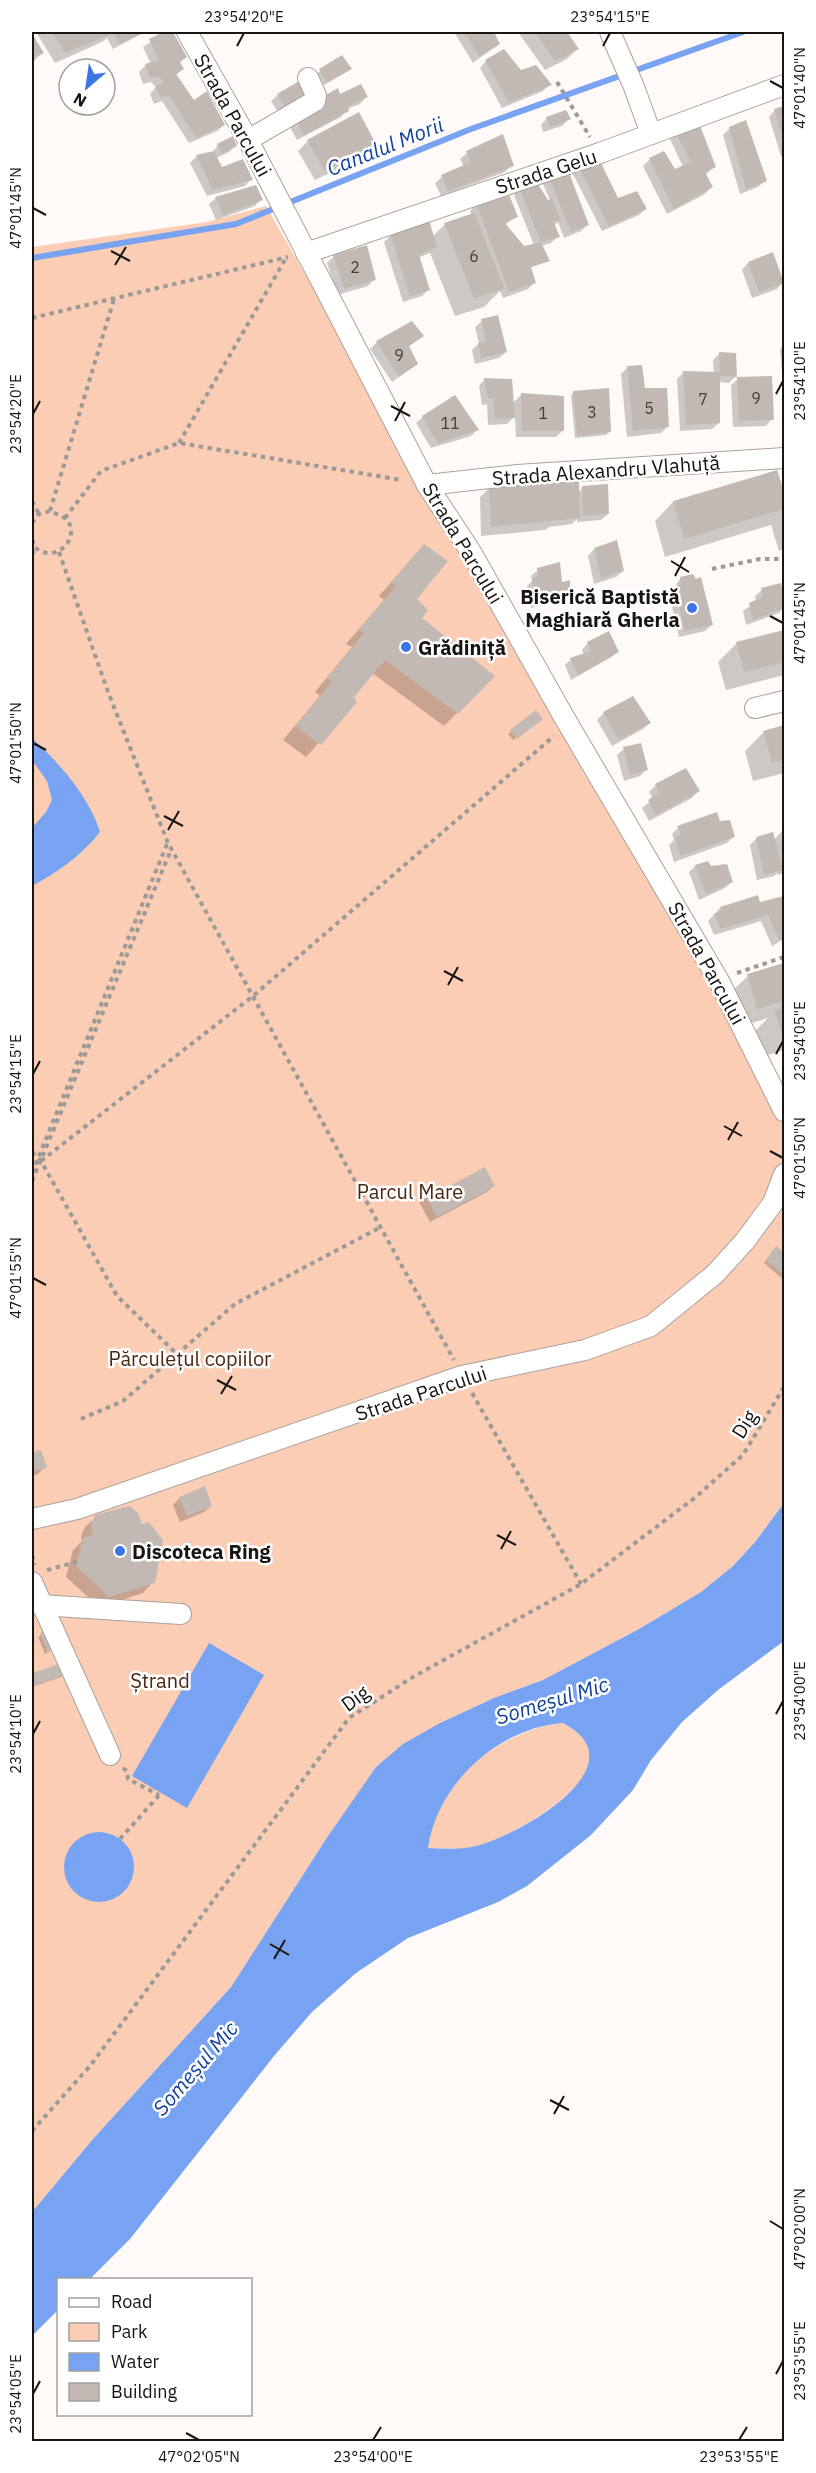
<svg xmlns="http://www.w3.org/2000/svg" width="816" height="2473" font-family="'IBM Plex Sans',sans-serif">
	<rect width="100%" height="100%" fill="#fffaf8"/>
	<g fill="#facdb4">
		<polygon points="266,206 697,958 784,1126 784,1503 755,1542 733,1566 701,1592 639,1629 543,1680 494,1698 440,1723 326,1839 231,1987 93,2139 32,2212 32,247 207,222"/>
		<path d="M564 1723C572 1728 580 1732 586 1739 615 1780 512 1835 483 1845 466 1850 446 1849 428 1848 429 1841 430 1833 432 1826 446 1773 511 1727 564 1723Z"/>
	</g>
	<g fill="#78a3f2" fill-rule="evenodd">
		<path d="M32 738C59 763 89 796 100 832 81 856 58 872 32 886V828L46 812 52 800 47 781 32 760Z"/>
		<path d="M784 1503V1641L718 1690 682 1722 651 1760 633 1790 591 1835 527 1886 498 1902 408 1938 356 1973 312 2012 274 2056 130 2239 90 2279 58 2280V2310L32 2336V2212L93 2139 231 1987 326 1839 376 1767 403 1744 440 1723 494 1698 543 1680 639 1629 701 1592 733 1566 755 1542ZM563 1723C641 1764 525 1831 483 1844 466 1850 446 1849 428 1848 437 1784 498 1728 563 1723Z"/>
		<polygon points="209,1643 264,1675 187,1808 132,1776"/>
		<circle cx="99" cy="1867" r="35"/>
	</g>
	<g fill="#0003">
		<polygon points="36,32 145,32 113,49 107,38 102,42 55,63"/>
		<polygon points="166,32 172,32 185,57 179,63 182,69 175,76 193,102 224,125 217,131 189,143 162,101 154,104 150,94 156,87 151,82 143,84 139,72 146,65 151,64 143,47"/>
		<polygon points="454,32 486,32 498,44 473,63"/>
		<polygon points="518,32 565,32 577,49 567,59 545,70"/>
		<polygon points="33,37 42,53 32,63 32,38"/>
		<polygon points="486,61 521,72 550,84 543,91 502,108 480,68"/>
		<polygon points="350,69 324,85 317,74 320,71"/>
		<polygon points="300,82 280,115 271,101 278,95"/>
		<polygon points="340,95 366,97 360,104 347,109 341,117 297,140 287,122"/>
		<polygon points="784,107 784,155 781,156 769,117 775,110"/>
		<polygon points="359,114 375,146 365,156 315,180 298,151 308,141"/>
		<polygon points="547,118 569,119 562,126 543,132 541,125"/>
		<polygon points="730,128 765,181 758,187 740,194 723,135"/>
		<polygon points="676,132 714,167 705,175 711,187 705,194 667,214 643,166 650,159 674,171 683,167 670,139"/>
		<polygon points="502,136 512,165 505,172 441,196 435,183 442,177 464,167 460,159 467,153"/>
		<polygon points="218,145 235,146 229,152 216,158 221,169 251,179 245,186 207,196 190,163 196,157 212,153"/>
		<polygon points="579,167 617,199 645,209 639,215 602,231 573,174"/>
		<polygon points="550,178 588,224 581,231 564,238 558,222 554,226 558,236 551,243 541,246 548,260 530,268 535,282 528,289 503,298 500,291 484,307 455,316 430,253 418,258 428,290 422,296 403,302 384,242 391,235 432,237 444,225 472,216 470,211 476,204 516,216 505,225 523,248 534,245 514,195 520,189 547,202 550,200 543,184"/>
		<polygon points="216,198 261,199 255,206 216,220 209,204"/>
		<polygon points="334,256 374,279 368,286 337,295 327,263"/>
		<polygon points="748,263 783,282 777,289 752,298 742,270"/>
		<polygon points="482,321 506,352 499,358 475,364 472,350 479,343 475,327"/>
		<polygon points="422,336 408,347 416,364 392,382 370,349 377,342"/>
		<polygon points="784,345 784,397 780,349"/>
		<polygon points="720,353 736,376 729,383 719,382 719,423 712,429 680,431 677,379 684,372 714,373 713,360"/>
		<polygon points="627,368 667,427 661,433 627,437 621,374"/>
		<polygon points="485,379 512,404 521,395 563,430 556,437 516,437 515,416 507,424 488,425 487,404 482,405 479,386"/>
		<polygon points="738,379 772,419 766,426 733,427 731,385"/>
		<polygon points="574,392 609,432 606,435 575,438 571,395"/>
		<polygon points="423,417 477,430 471,436 431,448 416,423"/>
		<polygon points="528,479 577,493 583,488 608,514 601,520 577,522 577,519 572,524 549,527 545,530 481,536 480,497 490,487"/>
		<polygon points="784,492 784,549 779,551 771,525 665,557 655,521 673,502"/>
		<polygon points="594,549 623,571 616,577 594,584 588,556"/>
		<polygon points="411,560 415,600 420,618 493,676 444,726 372,673 352,697 355,702 306,757 283,740 320,696 315,692 352,647 346,644 384,600 379,596"/>
		<polygon points="538,570 561,585 568,595 562,601 531,608 526,587 532,581 531,576"/>
		<polygon points="681,578 712,625 705,631 679,637 669,594"/>
		<polygon points="780,585 784,607 779,613 746,625 743,611 756,602 755,596 762,590"/>
		<polygon points="784,631 784,675 726,690 718,662 737,643"/>
		<polygon points="588,643 617,652 610,658 571,680 565,665 571,659 584,655 582,650"/>
		<polygon points="536,712 538,722 513,740 508,734"/>
		<polygon points="604,713 649,723 643,729 612,746 597,720"/>
		<polygon points="784,727 784,773 753,781 745,751 764,732"/>
		<polygon points="624,749 647,769 640,776 624,781 617,755"/>
		<polygon points="656,785 698,791 692,798 649,821 642,808 653,799 649,792"/>
		<polygon points="719,823 734,836 727,843 674,862 669,845 674,840 672,834 678,828"/>
		<polygon points="784,829 784,873 778,875 777,873 774,876 757,880 750,845 757,838 773,841"/>
		<polygon points="707,863 710,868 732,881 725,888 699,900 689,872 695,866"/>
		<polygon points="784,898 784,914 782,915 784,921 784,939 772,946 761,921 714,935 708,921 720,908 758,904"/>
		<polygon points="784,965 784,1050 765,1056 756,1030 768,1018 738,1027 729,994 748,976"/>
		<polygon points="493,1186 487,1192 430,1222 419,1202 439,1188 441,1192"/>
		<polygon points="776,1248 784,1254 784,1280 764,1263"/>
		<polygon points="40,1451 45,1467 38,1474 32,1476 32,1454"/>
		<polygon points="180,1498 211,1506 204,1512 180,1522 173,1505"/>
		<polygon points="96,1517 153,1582 143,1593 99,1607 66,1577 73,1550 82,1541 81,1536 85,1527"/>
		<polygon points="47,1632 54,1649 45,1654 38,1637"/>
		<polygon points="61,1665 64,1674 61,1677 32,1687 32,1675"/>
	</g>
	<g fill="none" stroke-linecap="round" stroke-linejoin="round">
		<polyline stroke="#78a3f2" stroke-width="6" points="32,258 236,224 471,129 743,32"/>
	</g>
	<g fill="#c3b9b4">
		<polygon points="52,32 145,32 120,44 114,33 65,53"/>
		<polygon points="163,32 173,32 187,57 180,62 184,69 176,74 194,100 207,91 225,125 196,138 169,95 161,98 155,86 164,83 158,76 150,78 145,64 159,60 149,39"/>
		<polygon points="464,32 487,32 489,33 494,32 500,44 480,57"/>
		<polygon points="535,32 567,32 579,49 555,61"/>
		<polygon points="33,35 44,53 32,58 32,36"/>
		<polygon points="504,49 521,70 536,65 552,85 509,102 485,60"/>
		<polygon points="342,55 352,69 327,83 319,69"/>
		<polygon points="301,80 312,96 287,110 277,94"/>
		<polygon points="361,84 368,97 348,106 349,111 304,135 293,114 338,88 340,94"/>
		<polygon points="784,106 784,140 774,109"/>
		<polygon points="566,110 571,119 550,127 546,117"/>
		<polygon points="359,112 377,146 325,171 307,140"/>
		<polygon points="746,120 767,181 746,189 729,127"/>
		<polygon points="699,123 716,167 705,172 713,187 674,209 649,158 664,151 675,169 691,162 675,131"/>
		<polygon points="503,134 514,166 448,191 441,175 471,162 466,151"/>
		<polygon points="233,136 237,146 222,154 217,144"/>
		<polygon points="214,151 222,167 243,159 253,180 213,190 196,155"/>
		<polygon points="599,159 618,198 637,191 647,209 609,226 578,166"/>
		<polygon points="568,170 589,225 571,232 549,176"/>
		<polygon points="536,181 548,200 552,198 561,221 553,221 560,237 541,242 519,187"/>
		<polygon points="256,185 263,200 223,215 215,197"/>
		<polygon points="508,192 518,217 505,223 524,246 541,242 550,261 531,267 536,283 509,292 476,203"/>
		<polygon points="474,213 505,289 474,298 444,223"/>
		<polygon points="429,220 437,247 419,255 430,290 410,296 390,234"/>
		<polygon points="367,245 376,280 344,289 333,255"/>
		<polygon points="773,252 784,283 759,292 748,262"/>
		<polygon points="498,315 507,352 481,358 478,343 486,341 481,319"/>
		<polygon points="412,321 424,336 409,346 418,364 399,377 376,341"/>
		<polygon points="719,352 736,353 737,377 720,376 720,423 686,425 683,371 720,372"/>
		<polygon points="642,365 645,388 667,388 669,427 633,431 627,366"/>
		<polygon points="772,376 774,420 739,421 737,377"/>
		<polygon points="484,378 512,379 515,418 495,419 493,398 488,399"/>
		<polygon points="609,388 611,432 577,436 573,391"/>
		<polygon points="521,393 564,396 564,431 522,431"/>
		<polygon points="455,395 479,430 438,443 422,416"/>
		<polygon points="777,470 784,491 784,509 684,539 673,501"/>
		<polygon points="528,478 579,479 580,518 491,527 489,486 520,482 528,488"/>
		<polygon points="608,484 609,514 583,516 582,486"/>
		<polygon points="617,540 624,571 601,578 594,548"/>
		<polygon points="424,544 448,561 417,599 428,610 422,618 495,676 458,714 385,660 354,697 357,702 321,745 295,726 332,682 327,678 364,633 358,630 396,586 391,582"/>
		<polygon points="560,562 562,582 570,580 570,595 537,602 532,579 538,576 537,568"/>
		<polygon points="693,574 696,579 701,577 713,625 685,631 674,586 681,585 680,577"/>
		<polygon points="781,583 784,596 784,608 753,620 749,603 763,597 761,588"/>
		<polygon points="784,630 784,662 744,672 736,642"/>
		<polygon points="609,631 619,652 578,675 570,658 591,651 587,642"/>
		<polygon points="633,696 651,723 619,740 603,712"/>
		<polygon points="536,710 543,719 517,739 510,730"/>
		<polygon points="784,725 784,760 772,763 763,731"/>
		<polygon points="641,743 648,770 630,775 623,747"/>
		<polygon points="686,768 700,791 656,815 648,800 659,793 655,784"/>
		<polygon points="717,812 720,821 730,820 735,837 680,856 675,837 681,834 677,826"/>
		<polygon points="773,832 783,870 764,875 756,837"/>
		<polygon points="708,861 711,866 727,864 733,882 706,894 695,865"/>
		<polygon points="758,895 760,902 784,896 784,910 781,911 784,917 784,938 779,940 768,915 721,929 714,914 721,911 720,907"/>
		<polygon points="784,963 784,1001 757,1009 747,974"/>
		<polygon points="784,1006 784,1040 774,1010"/>
		<polygon points="485,1167 495,1186 437,1217 425,1194 440,1186 442,1190"/>
		<polygon points="776,1246 784,1252 784,1275 766,1260"/>
		<polygon points="41,1450 47,1468 35,1471 32,1452"/>
		<polygon points="205,1486 212,1506 187,1516 179,1497"/>
		<polygon points="130,1506 138,1513 142,1524 149,1522 163,1540 155,1583 109,1597 76,1566 83,1538 93,1535 91,1525 95,1515"/>
		<polygon points="48,1630 56,1649 48,1652 40,1633"/>
		<polygon points="62,1663 66,1675 32,1686 32,1673"/>
	</g>
	<g fill="none" stroke-linecap="round" stroke-linejoin="round">
		<g stroke="#aba29c" stroke-width="22">
			<g id="minor">
				<polyline points="187,32 248,140 427,485 471,552 564,717 719,981 784,1111"/>
				<polyline points="610,32 634,87 651,134"/>
				<polyline points="248,140 315,101 316,95 308,78"/>
				<polyline points="306,253 600,153 784,85"/>
				<polyline points="427,485 517,475 784,458"/>
				<polyline points="755,708 784,701"/>
				<polyline points="32,1519 77,1509 462,1376 585,1350 651,1326 715,1274 745,1241 773,1203 784,1174"/>
				<polyline points="32,1582 110,1755"/>
				<polyline points="40,1605 181,1614"/>
			</g>
		</g>
		<g stroke="#9d9997" stroke-width="4" stroke-dasharray="4.5 4.5" stroke-linecap="butt">
			<polyline points="557,82 590,137"/>
			<polyline points="32,318 288,257"/>
			<polyline points="179,443 286,258"/>
			<polyline points="32,501 39,514"/>
			<polyline points="50,511 114,299"/>
			<polyline points="65,518 101,471 179,443 402,480"/>
			<path d="M32 523 39 514 50 511C56 514 63 516 67 520 78 534 65 554 48 553 44 553 39 550 35 548L32 539"/>
			<polyline points="59,552 108,692 168,843 454,1360"/>
			<polyline points="32,555 35,548"/>
			<polyline points="712,569 760,559 784,559"/>
			<polyline points="737,973 784,957"/>
			<polyline points="32,1152 41,1161 117,1296 177,1354"/>
			<polyline points="41,1161 253,996 554,736"/>
			<polyline points="32,1173 167,844"/>
			<polyline points="32,1181 171,850"/>
			<polyline points="472,1393 581,1584"/>
			<polyline points="81,1419 123,1401 235,1304 381,1227"/>
			<polyline points="32,1555 35,1565"/>
			<polyline points="47,1570 77,1562"/>
			<polyline points="123,1768 127,1771 128,1779 159,1795"/>
			<polyline points="120,1839 161,1793"/>
			<polyline points="32,2131 90,2066 349,1718 413,1677 581,1584 697,1496 743,1455 784,1387"/>
		</g>
		<use href="#minor" stroke="#fff" stroke-width="20"/>
	</g>
	<path fill="none" stroke="#171412" stroke-width="2" d="M237 46 244 33M603 46 610 33M770 81 783 88M33 208 46 215M111 251 130 261M115 265 126 247M776 394 783 381M391 406 410 416M33 414 40 401M395 421 405 402M671 561 689 572M675 576 685 557M770 616 783 623M33 743 46 750M164 816 183 826M168 830 179 811M444 971 463 981M448 985 458 967M776 1054 783 1041M33 1074 40 1061M724 1126 742 1136M728 1140 738 1122M770 1151 783 1158M33 1278 46 1285M217 1380 236 1390M221 1394 232 1376M497 1535 516 1545M501 1549 511 1531M776 1714 783 1701M33 1734 40 1721M270 1944 289 1955M274 1959 285 1940M550 2100 569 2110M554 2114 564 2096M770 2221 783 2229M776 2374 783 2361M33 2394 40 2381M186 2433 199 2440M373 2440 381 2427M739 2440 747 2427"/>
	<g fill="#3c76e5" stroke="#fff" stroke-width="2">
		<circle cx="692" cy="608" r="6"/>
		<circle cx="406" cy="647" r="6"/>
		<circle cx="120" cy="1551" r="6"/>
	</g>
	<g text-anchor="middle" dominant-baseline="central" stroke-width="5" stroke-linejoin="round" paint-order="stroke">
		<g font-size="16" fill="#423d3a">
			<text x="474" y="256">6</text>
			<text x="355" y="267">2</text>
			<text x="399" y="355">9</text>
			<text x="756" y="398">9</text>
			<text x="703" y="399">7</text>
			<text x="649" y="408">5</text>
			<text x="592" y="412">3</text>
			<text x="543" y="413">1</text>
			<text x="450" y="423">11</text>
		</g>
		<g font-size="20" fill="#171412" stroke="#fff">
			<text transform="translate(233 115) rotate(61)">Strada Parcului</text>
			<text transform="translate(546 171) rotate(-18)">Strada Gelu</text>
			<text transform="translate(606 470) rotate(-4)">Strada Alexandru Vlahuță</text>
			<text transform="translate(463 543) rotate(59)">Strada Parcului</text>
			<text transform="translate(707 963) rotate(61)">Strada Parcului</text>
			<text transform="translate(421 1393) rotate(-18)">Strada Parcului</text>
			<text transform="translate(744 1424) rotate(-58)">Dig</text>
			<text transform="translate(355 1698) rotate(-36)">Dig</text>
		</g>
		<g font-size="20" font-weight="bold" fill="#171412" stroke="#fff" text-anchor="start">
			<text x="680" y="596" text-anchor="end">Biserică Baptistă<tspan x="680" dy="23">Maghiară Gherla</tspan></text>
			<text x="418" y="647">Grădiniță</text>
			<text x="132" y="1551">Discoteca Ring</text>
		</g>
		<g font-size="20" fill="#4b2813" stroke="#fff">
			<text x="410" y="1191">Parcul Mare</text>
			<text x="190" y="1358">Părculețul copiilor</text>
			<text x="160" y="1680">Ștrand</text>
		</g>
		<g font-size="21" font-style="italic" fill="#13419b" stroke="#fff">
			<text transform="translate(385 146) rotate(-22)">Canalul Morii</text>
			<text transform="translate(552 1700) rotate(-17)">Someșul Mic</text>
			<text transform="translate(195 2068) rotate(-49)">Someșul Mic</text>
		</g>
	</g>
	<rect width="816" height="2473" fill="none" stroke="#ffffff" stroke-width="66"/>
	<rect x="57" y="2278" width="195" height="138" fill="#ffffff" stroke="#a2a1a0" stroke-width="1.5"/>
	<rect x="69" y="2298" width="30" height="9" fill="#ffffff" stroke="#a2a1a0" stroke-width="1.5"/>
	<text x="111" y="2308" font-size="18" fill="#171412">Road</text>
	<rect x="69" y="2323" width="30" height="18" fill="#facdb4" stroke="#a2a1a0" stroke-width="1.5"/>
	<text x="111" y="2338" font-size="18" fill="#171412">Park</text>
	<rect x="69" y="2353" width="30" height="18" fill="#78a3f2" stroke="#a2a1a0" stroke-width="1.5"/>
	<text x="111" y="2368" font-size="18" fill="#171412">Water</text>
	<rect x="69" y="2383" width="30" height="18" fill="#c3b9b4" stroke="#a2a1a0" stroke-width="1.5"/>
	<text x="111" y="2398" font-size="18" fill="#171412">Building</text>
	<g transform="translate(87 87) rotate(209)"><circle r="28" fill="#ffffff" stroke="#a2a1a0" stroke-width="1.5"/>
	<path d="M0-4.5L10 22L0 15L-10 22Z" fill="#3c76e5"/>
	<text y="-9" font-size="16" font-weight="bold" text-anchor="middle" fill="#171412">N</text>
	</g>
	<rect x="33" y="33" width="750" height="2407" fill="none" stroke="#171412" stroke-width="2"/>
	<g font-size="15" text-anchor="middle" fill="#171412">
		<text x="244" y="22">23°54'20"E</text>
		<text x="610" y="22">23°54'15"E</text>
		<text transform="translate(800 88) rotate(-90)" y="5">47°01'40"N</text>
		<text transform="translate(16 208) rotate(-90)" y="5">47°01'45"N</text>
		<text transform="translate(800 381) rotate(-90)" y="5">23°54'10"E</text>
		<text transform="translate(16 414) rotate(-90)" y="5">23°54'20"E</text>
		<text transform="translate(800 623) rotate(-90)" y="5">47°01'45"N</text>
		<text transform="translate(16 743) rotate(-90)" y="5">47°01'50"N</text>
		<text transform="translate(800 1041) rotate(-90)" y="5">23°54'05"E</text>
		<text transform="translate(16 1074) rotate(-90)" y="5">23°54'15"E</text>
		<text transform="translate(800 1158) rotate(-90)" y="5">47°01'50"N</text>
		<text transform="translate(16 1278) rotate(-90)" y="5">47°01'55"N</text>
		<text transform="translate(800 1701) rotate(-90)" y="5">23°54'00"E</text>
		<text transform="translate(16 1734) rotate(-90)" y="5">23°54'10"E</text>
		<text transform="translate(800 2229) rotate(-90)" y="5">47°02'00"N</text>
		<text transform="translate(800 2361) rotate(-90)" y="5">23°53'55"E</text>
		<text transform="translate(16 2394) rotate(-90)" y="5">23°54'05"E</text>
		<text x="199" y="2462">47°02'05"N</text>
		<text x="373" y="2462">23°54'00"E</text>
		<text x="739" y="2462">23°53'55"E</text>
	</g>
</svg>
